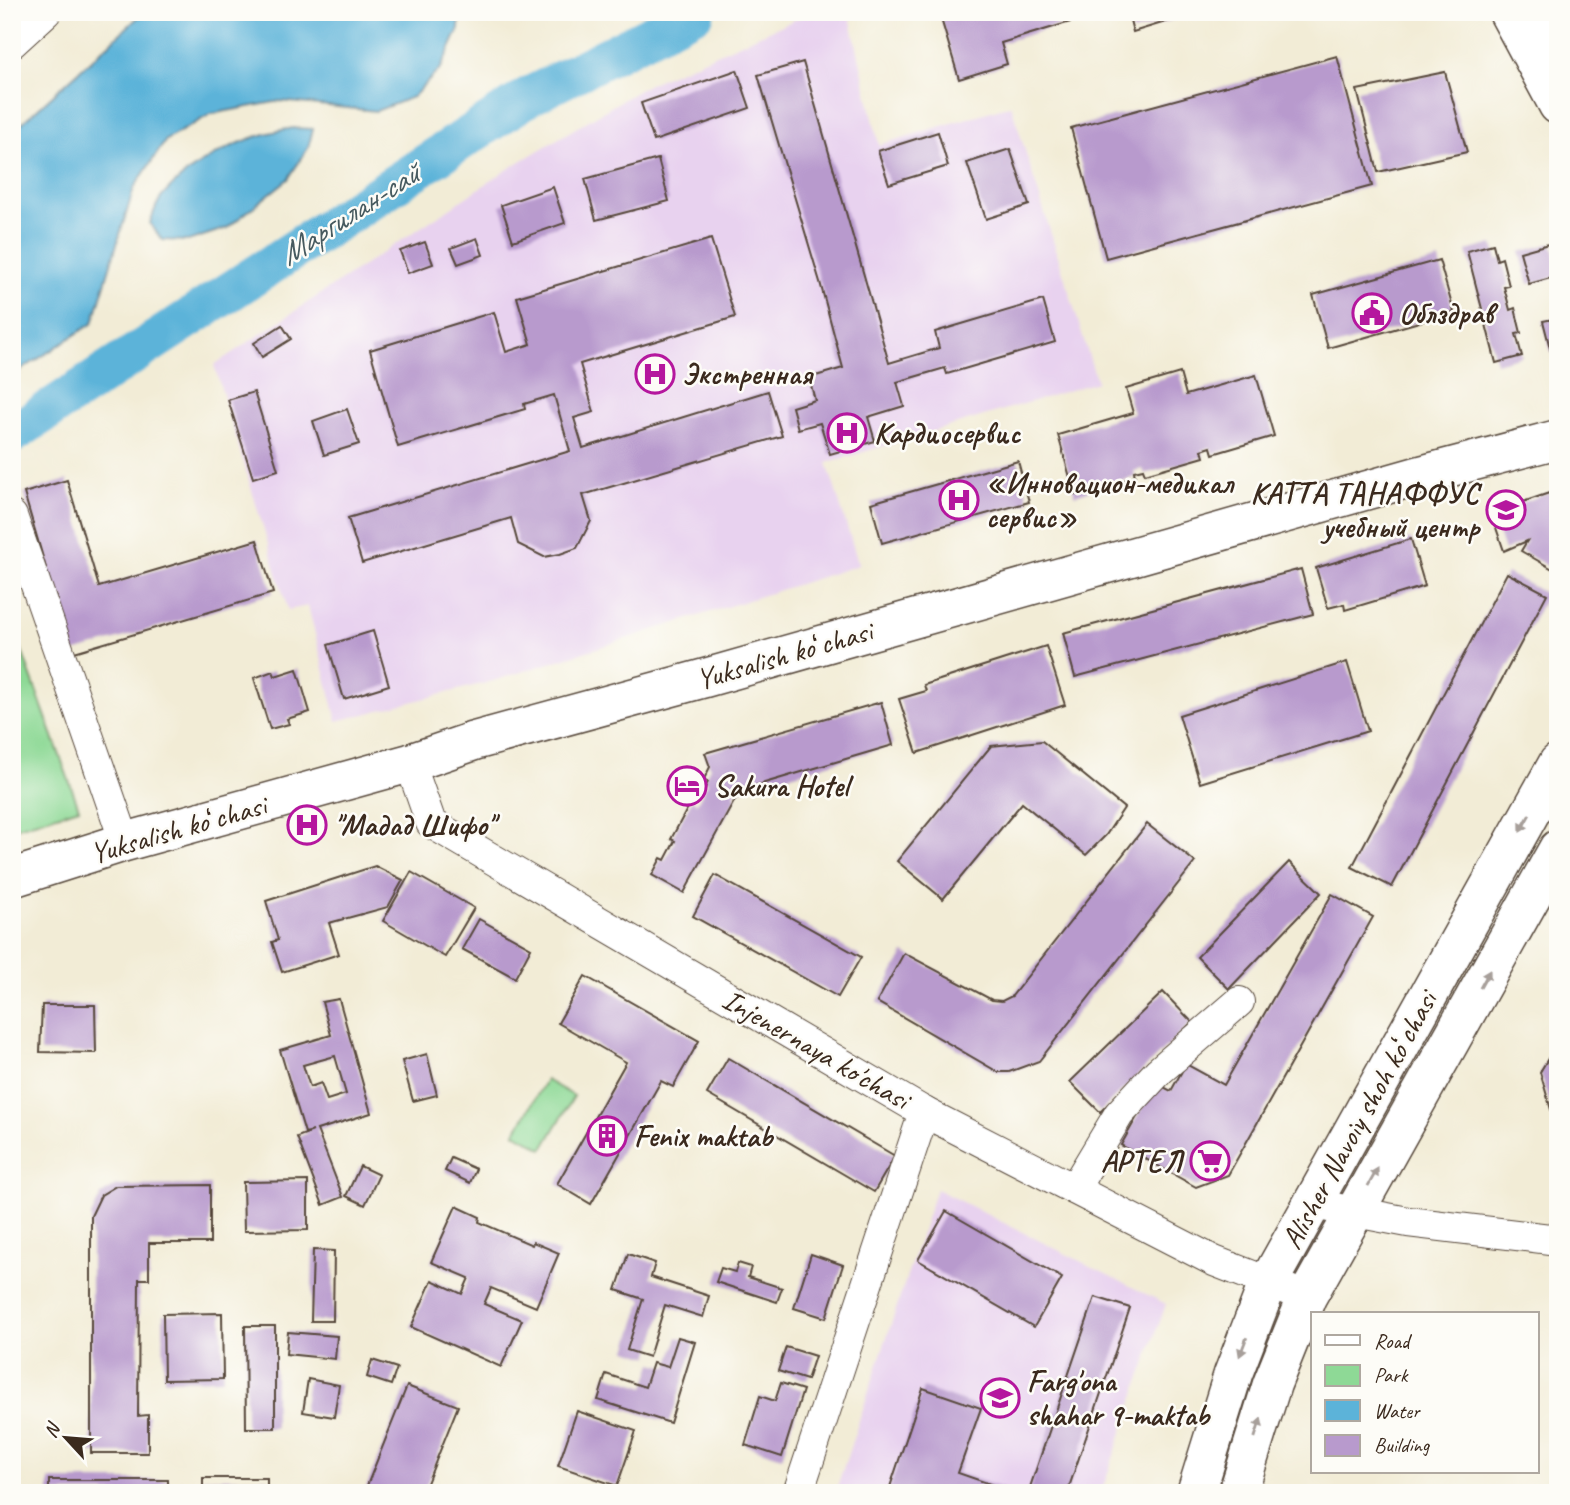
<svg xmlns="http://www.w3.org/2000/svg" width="1570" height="1505" font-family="Caveat,sans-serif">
	<rect width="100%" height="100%" fill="#fdfcf7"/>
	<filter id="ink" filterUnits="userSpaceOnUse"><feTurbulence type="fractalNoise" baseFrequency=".0143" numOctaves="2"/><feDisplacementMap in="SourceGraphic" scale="14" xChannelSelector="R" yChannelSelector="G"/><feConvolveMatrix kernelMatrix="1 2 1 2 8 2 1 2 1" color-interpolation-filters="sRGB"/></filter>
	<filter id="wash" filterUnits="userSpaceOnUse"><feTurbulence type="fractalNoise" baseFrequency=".00686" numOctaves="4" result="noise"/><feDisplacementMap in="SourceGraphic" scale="28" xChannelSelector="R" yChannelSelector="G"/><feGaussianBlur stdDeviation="1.57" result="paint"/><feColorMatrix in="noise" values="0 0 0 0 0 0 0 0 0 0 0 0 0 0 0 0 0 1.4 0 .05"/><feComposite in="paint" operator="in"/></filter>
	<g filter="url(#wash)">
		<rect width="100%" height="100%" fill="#f2ecd6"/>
		<g fill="#e8d2ef">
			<polygon points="812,12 849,12 879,145 1011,105 1097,382 827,463 859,565 493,681 337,721 308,606 288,610 214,365 516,164 649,84"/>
			<polygon points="936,1189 1166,1304 1101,1493 835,1493"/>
		</g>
		<g fill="#8ed996" stroke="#64825a" stroke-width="2">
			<polygon points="12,624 79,808 12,829"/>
			<polygon points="546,1080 574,1096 543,1149 515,1133"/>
		</g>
		<g fill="#5cb3d9" stroke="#4c6e7c" stroke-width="2">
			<polygon points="144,12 460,12 459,29 441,68 413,97 376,111 280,101 211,114 166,140 134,188 93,323 12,376 12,132"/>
			<path d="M294 128 313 129 308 148 288 179 227 228 188 241 162 240 150 223C153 215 156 204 161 198 192 161 247 134 294 128Z"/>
		</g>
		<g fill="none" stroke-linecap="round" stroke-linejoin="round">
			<polyline stroke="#5cb3d9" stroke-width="40" points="12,434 528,97 695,12"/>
		</g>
		<g id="blocks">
			<g fill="#b89acd" fill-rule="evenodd">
				<polygon points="939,12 1100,12 1100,13 1001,43 1007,64 959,79"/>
				<polygon points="1128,12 1195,12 1195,13 1133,32"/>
				<polygon points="1337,56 1372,186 1106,258 1071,128"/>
				<polygon points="803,62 889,363 939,348 935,332 1043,300 1055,342 947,374 945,368 897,382 904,406 868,417 875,441 830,454 820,423 798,429 792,407 815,400 809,378 843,368 820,282 758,75"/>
				<polygon points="737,70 750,108 654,141 641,103"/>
				<polygon points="1445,72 1467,152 1378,172 1357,90"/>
				<polygon points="938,132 948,166 889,184 878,151"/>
				<polygon points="1010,149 1029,205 986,219 967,163"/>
				<polygon points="658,159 669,201 596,220 585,179"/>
				<polygon points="553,187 565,223 513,241 501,205"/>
				<polygon points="477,238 483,255 458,264 451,248"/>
				<polygon points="711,239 735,317 580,364 594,412 574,418 583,448 768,391 782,436 583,495 591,521 577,548 560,554 544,557 518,544 511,518 362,563 348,518 570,451 554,395 524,404 525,409 398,447 370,350 494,312 506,352 531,344 517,297"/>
				<polygon points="425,242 433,264 408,273 400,251"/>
				<polygon points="1552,243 1558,265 1558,276 1529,284 1520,252"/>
				<polygon points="1493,244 1497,260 1502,258 1509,286 1504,287 1510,310 1515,308 1521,333 1516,334 1522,356 1496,363 1467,251"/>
				<polygon points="1439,260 1454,312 1328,348 1313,295"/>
				<polygon points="1558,318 1558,350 1551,352 1543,321"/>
				<polygon points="282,325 291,339 262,357 254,343"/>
				<polygon points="1180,373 1186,395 1256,375 1274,436 1213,454 1211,447 1202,450 1204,457 1145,474 1143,469 1134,471 1135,477 1075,495 1058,435 1133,413 1126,389"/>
				<polygon points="254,392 278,470 253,478 228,400"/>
				<polygon points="347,409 359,444 324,455 313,421"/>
				<polygon points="1018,461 1029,502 882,543 871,503"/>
				<polygon points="67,480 99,587 257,540 273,593 71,653 24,493"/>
				<polygon points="1558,490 1558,572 1521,551 1527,541 1504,551 1491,513"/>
				<polygon points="1411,539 1425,586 1345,610 1344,604 1328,608 1316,568"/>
				<polygon points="1301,569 1313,614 1075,677 1063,633"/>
				<polygon points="1507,573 1547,594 1392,887 1352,867"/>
				<polygon points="373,631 389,685 344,699 328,645"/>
				<polygon points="1046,646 1065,705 917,753 899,699 926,691 924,685"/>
				<polygon points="1347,662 1368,731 1200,783 1179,715"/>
				<polygon points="297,669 310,712 287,719 289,724 270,729 254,678 273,671 275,676"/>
				<polygon points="881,702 893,745 734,792 736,798 684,893 652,875 661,858 665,860 675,841 671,839 692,800 697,803 708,782 704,779 710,767 705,753"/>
				<polygon points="1042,741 1124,808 1106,835 1086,855 1022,803 943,899 897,861 991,746"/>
				<polygon points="1147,824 1195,862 1039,1061 1009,1072 998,1072 877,1002 904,953 992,1000 1002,1001 1012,996"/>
				<polygon points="1289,862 1321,893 1229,989 1197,957"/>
				<polygon points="375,866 403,880 388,907 329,923 339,954 282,972 272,942 278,940 266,901"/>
				<polygon points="411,872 474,908 445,957 383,921"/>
				<polygon points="715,875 861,957 838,997 693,916"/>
				<polygon points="1332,894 1373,917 1228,1175 1196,1187 1121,1145 1156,1083 1171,1091 1186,1064 1224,1085"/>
				<polygon points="479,919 531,948 515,978 462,949"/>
				<polygon points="585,976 699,1041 673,1087 661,1081 591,1204 557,1184 626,1062 558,1023"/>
				<polygon points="1163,992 1192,1022 1100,1112 1070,1082"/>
				<path d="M339 999 371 1113 317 1130 343 1197 323 1205 297 1137 313 1131 305 1133 280 1050 331 1035 322 1002ZM335 1056 346 1094 327 1100 321 1083 310 1087 303 1065Z"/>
				<polygon points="42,1005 95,1005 96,1053 40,1052"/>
				<polygon points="1558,1042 1558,1130 1557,1130 1540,1072"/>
				<polygon points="427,1054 437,1095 413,1101 402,1061"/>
				<polygon points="728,1058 895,1156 874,1192 707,1094"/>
				<polygon points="451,1158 476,1169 470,1183 445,1171"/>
				<polygon points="360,1166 379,1175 365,1205 346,1196"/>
				<polygon points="308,1181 308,1230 244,1231 243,1182"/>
				<polygon points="210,1185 210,1243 149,1243 149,1279 139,1279 138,1416 148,1415 148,1453 91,1453 91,1216 101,1195 116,1186"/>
				<polygon points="456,1206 480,1217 479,1222 532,1245 533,1242 559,1253 536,1307 491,1288 484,1304 522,1320 501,1367 411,1327 432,1280 462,1294 469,1278 431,1262"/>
				<polygon points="946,1211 1062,1278 1034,1327 918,1260"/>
				<polygon points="313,1250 334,1251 333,1321 311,1321"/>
				<polygon points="628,1254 655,1263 651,1277 709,1296 703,1317 665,1305 649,1357 627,1350 643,1299 616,1290"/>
				<polygon points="811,1254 843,1265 826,1318 794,1308"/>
				<polygon points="738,1263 751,1267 748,1277 782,1288 777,1302 716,1282 721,1268 735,1272"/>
				<polygon points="1095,1297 1130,1308 1067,1493 1028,1493"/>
				<polygon points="222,1313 223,1379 164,1380 163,1314"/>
				<polygon points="245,1326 275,1326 275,1428 246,1428"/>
				<polygon points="288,1332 337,1336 335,1359 286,1354"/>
				<polygon points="678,1337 695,1342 670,1423 598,1400 606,1374 645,1387 653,1363 668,1367"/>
				<polygon points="786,1347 815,1356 807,1380 778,1371"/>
				<polygon points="372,1360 397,1368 391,1385 367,1377"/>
				<polygon points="308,1379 339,1385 334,1417 303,1412"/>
				<polygon points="781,1383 803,1390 782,1457 745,1445 760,1396 775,1401"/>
				<polygon points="407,1386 458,1406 423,1493 379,1493 366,1488"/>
				<polygon points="923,1388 981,1408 958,1473 1016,1493 888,1493"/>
				<polygon points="577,1411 636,1431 617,1486 558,1466"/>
				<rect x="203" y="1478" width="64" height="15"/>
				<rect x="49" y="1480" width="119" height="13"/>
			</g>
		</g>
	</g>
	<g filter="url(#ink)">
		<use href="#blocks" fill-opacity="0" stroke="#56473a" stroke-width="2"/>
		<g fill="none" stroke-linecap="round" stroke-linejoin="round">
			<g stroke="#56473a" stroke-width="32">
				<g id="minor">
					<polyline points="12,43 46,12"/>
					<polyline points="12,516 125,842"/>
					<polyline points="410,763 431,823 924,1112 1214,1261 1307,1297"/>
					<polyline points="1074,1189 1119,1114 1159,1071 1239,1002"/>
					<polyline points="1313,1204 1408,1222 1558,1240"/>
					<polyline points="798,1493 924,1112"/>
				</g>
			</g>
			<g stroke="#56473a" stroke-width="41">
				<g id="major">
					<polyline points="1508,12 1558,105"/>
					<polyline points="1544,12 1558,36"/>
					<polyline points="12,878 125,842 410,763 474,741 705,678 1417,476 1558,439"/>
					<polyline points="1196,1493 1233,1374 1268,1283 1558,763"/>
					<polyline points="1238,1493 1272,1384 1307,1297 1558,849"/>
				</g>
			</g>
			<use href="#minor" stroke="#fff" stroke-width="30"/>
			<use href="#major" stroke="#fff" stroke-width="38"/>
		</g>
		<defs><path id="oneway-solid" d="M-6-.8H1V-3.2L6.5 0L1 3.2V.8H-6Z" transform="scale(1.75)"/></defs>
		<g fill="#a79f9a">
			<use href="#oneway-solid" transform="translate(1525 823) rotate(119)"/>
			<use href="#oneway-solid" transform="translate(1485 979) rotate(-61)"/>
			<use href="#oneway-solid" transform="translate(1373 1177) rotate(-61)"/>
			<use href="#oneway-solid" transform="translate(1243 1347) rotate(111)"/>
			<use href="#oneway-solid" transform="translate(1258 1428) rotate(-72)"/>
		</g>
	</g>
	<defs>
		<g id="civic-ring" transform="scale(2.0125)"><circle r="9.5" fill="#fdfcf7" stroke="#b5179e" stroke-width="1.5"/><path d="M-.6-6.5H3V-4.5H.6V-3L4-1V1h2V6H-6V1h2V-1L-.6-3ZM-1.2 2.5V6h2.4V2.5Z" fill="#b5179e"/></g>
		<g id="hospital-ring" transform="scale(2.0125)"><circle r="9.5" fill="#fdfcf7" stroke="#b5179e" stroke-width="1.5"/><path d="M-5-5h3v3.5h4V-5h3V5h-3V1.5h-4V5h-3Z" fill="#b5179e"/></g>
		<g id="school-ring" transform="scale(2.0125)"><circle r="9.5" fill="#fdfcf7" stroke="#b5179e" stroke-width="1.5"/><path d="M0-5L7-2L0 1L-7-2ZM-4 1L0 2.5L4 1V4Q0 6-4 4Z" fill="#b5179e"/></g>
		<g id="hotel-ring" transform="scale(2.0125)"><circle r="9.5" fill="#fdfcf7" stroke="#b5179e" stroke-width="1.5"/><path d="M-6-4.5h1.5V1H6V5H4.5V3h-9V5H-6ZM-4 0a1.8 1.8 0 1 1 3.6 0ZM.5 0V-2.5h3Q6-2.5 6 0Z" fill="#b5179e"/></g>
		<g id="building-ring" transform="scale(2.0125)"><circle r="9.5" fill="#fdfcf7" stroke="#b5179e" stroke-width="1.5"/><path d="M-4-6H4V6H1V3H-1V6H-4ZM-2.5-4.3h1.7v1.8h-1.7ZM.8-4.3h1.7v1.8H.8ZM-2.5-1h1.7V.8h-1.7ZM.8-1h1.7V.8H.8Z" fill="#b5179e"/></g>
		<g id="supermarket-ring" transform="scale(2.0125)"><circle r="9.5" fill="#fdfcf7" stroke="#b5179e" stroke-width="1.5"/><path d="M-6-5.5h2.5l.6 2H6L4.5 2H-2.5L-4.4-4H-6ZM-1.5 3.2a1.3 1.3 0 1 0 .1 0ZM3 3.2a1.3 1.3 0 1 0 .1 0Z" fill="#b5179e"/></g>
	</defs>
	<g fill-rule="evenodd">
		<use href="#civic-ring" x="1372" y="313"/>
		<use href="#hospital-ring" x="655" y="374"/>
		<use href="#hospital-ring" x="847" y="433"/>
		<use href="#hospital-ring" x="959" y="500"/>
		<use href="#school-ring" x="1506" y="510"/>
		<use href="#hotel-ring" x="687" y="786"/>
		<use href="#hospital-ring" x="307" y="825"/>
		<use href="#building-ring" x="607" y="1136"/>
		<use href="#supermarket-ring" x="1210" y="1161"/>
		<use href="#school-ring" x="1000" y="1398"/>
	</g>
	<g text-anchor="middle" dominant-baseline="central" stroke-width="5" stroke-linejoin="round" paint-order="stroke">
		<g font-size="30" font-weight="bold" fill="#3b2a1e" stroke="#fdfcf7" text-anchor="start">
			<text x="1399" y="313">Облздрав</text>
			<text x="682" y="374">Экстренная</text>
			<text x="874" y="433">Кардиосервис</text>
			<text x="986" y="483">«Инновацион-медикал<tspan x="986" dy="34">сервис»</tspan></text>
			<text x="1479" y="493" text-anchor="end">КАТТА ТАНАФФУС<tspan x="1479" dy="34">учебный центр</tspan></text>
			<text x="714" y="786">Sakura Hotel</text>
			<text x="334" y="825">"Мадад Шифо"</text>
			<text x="634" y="1136">Fenix maktab</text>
			<text x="1183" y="1161" text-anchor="end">АРТЕЛ</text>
			<text x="1027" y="1381">Farg'ona<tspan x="1027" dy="34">shahar 9-maktab</tspan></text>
		</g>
		<g font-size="30" fill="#3b2a1e" stroke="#fdfcf7">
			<text transform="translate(784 655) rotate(-16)">Yuksalish koʻchasi</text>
			<text transform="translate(178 829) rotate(-16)">Yuksalish koʻchasi</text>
			<text transform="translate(816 1049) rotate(30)">Injenernaya ko'chasi</text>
			<text transform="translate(1359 1120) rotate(-61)">Alisher Navoiy shoh koʻchasi</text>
		</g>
		<g font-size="32" font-style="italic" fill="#475a5f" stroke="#fdfcf7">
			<text transform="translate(349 214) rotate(-33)">Маргилан-сай</text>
		</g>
	</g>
	<rect width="1570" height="1505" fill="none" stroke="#fdfcf7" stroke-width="42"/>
	<rect x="1311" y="1312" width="228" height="161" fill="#fdfcf7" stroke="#afa8a0" stroke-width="2"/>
	<rect x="1325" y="1335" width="35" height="10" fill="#ffffff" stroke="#afa8a0" stroke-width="2"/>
	<text x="1374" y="1348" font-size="21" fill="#3b2a1e">Road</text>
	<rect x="1325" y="1365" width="35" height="21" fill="#8ed996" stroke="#afa8a0" stroke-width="2"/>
	<text x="1374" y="1382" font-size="21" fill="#3b2a1e">Park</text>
	<rect x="1325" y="1400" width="35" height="21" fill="#5cb3d9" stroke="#afa8a0" stroke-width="2"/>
	<text x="1374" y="1418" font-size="21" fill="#3b2a1e">Water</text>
	<rect x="1325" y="1435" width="35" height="21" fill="#b89acd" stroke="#afa8a0" stroke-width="2"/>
	<text x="1374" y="1452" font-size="21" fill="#3b2a1e">Building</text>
	<g transform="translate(66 1438) rotate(296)" stroke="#fdfcf7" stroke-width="5" paint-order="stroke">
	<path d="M0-5L12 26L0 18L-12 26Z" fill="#3b2a1e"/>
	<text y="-10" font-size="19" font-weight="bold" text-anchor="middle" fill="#3b2a1e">N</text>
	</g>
</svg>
